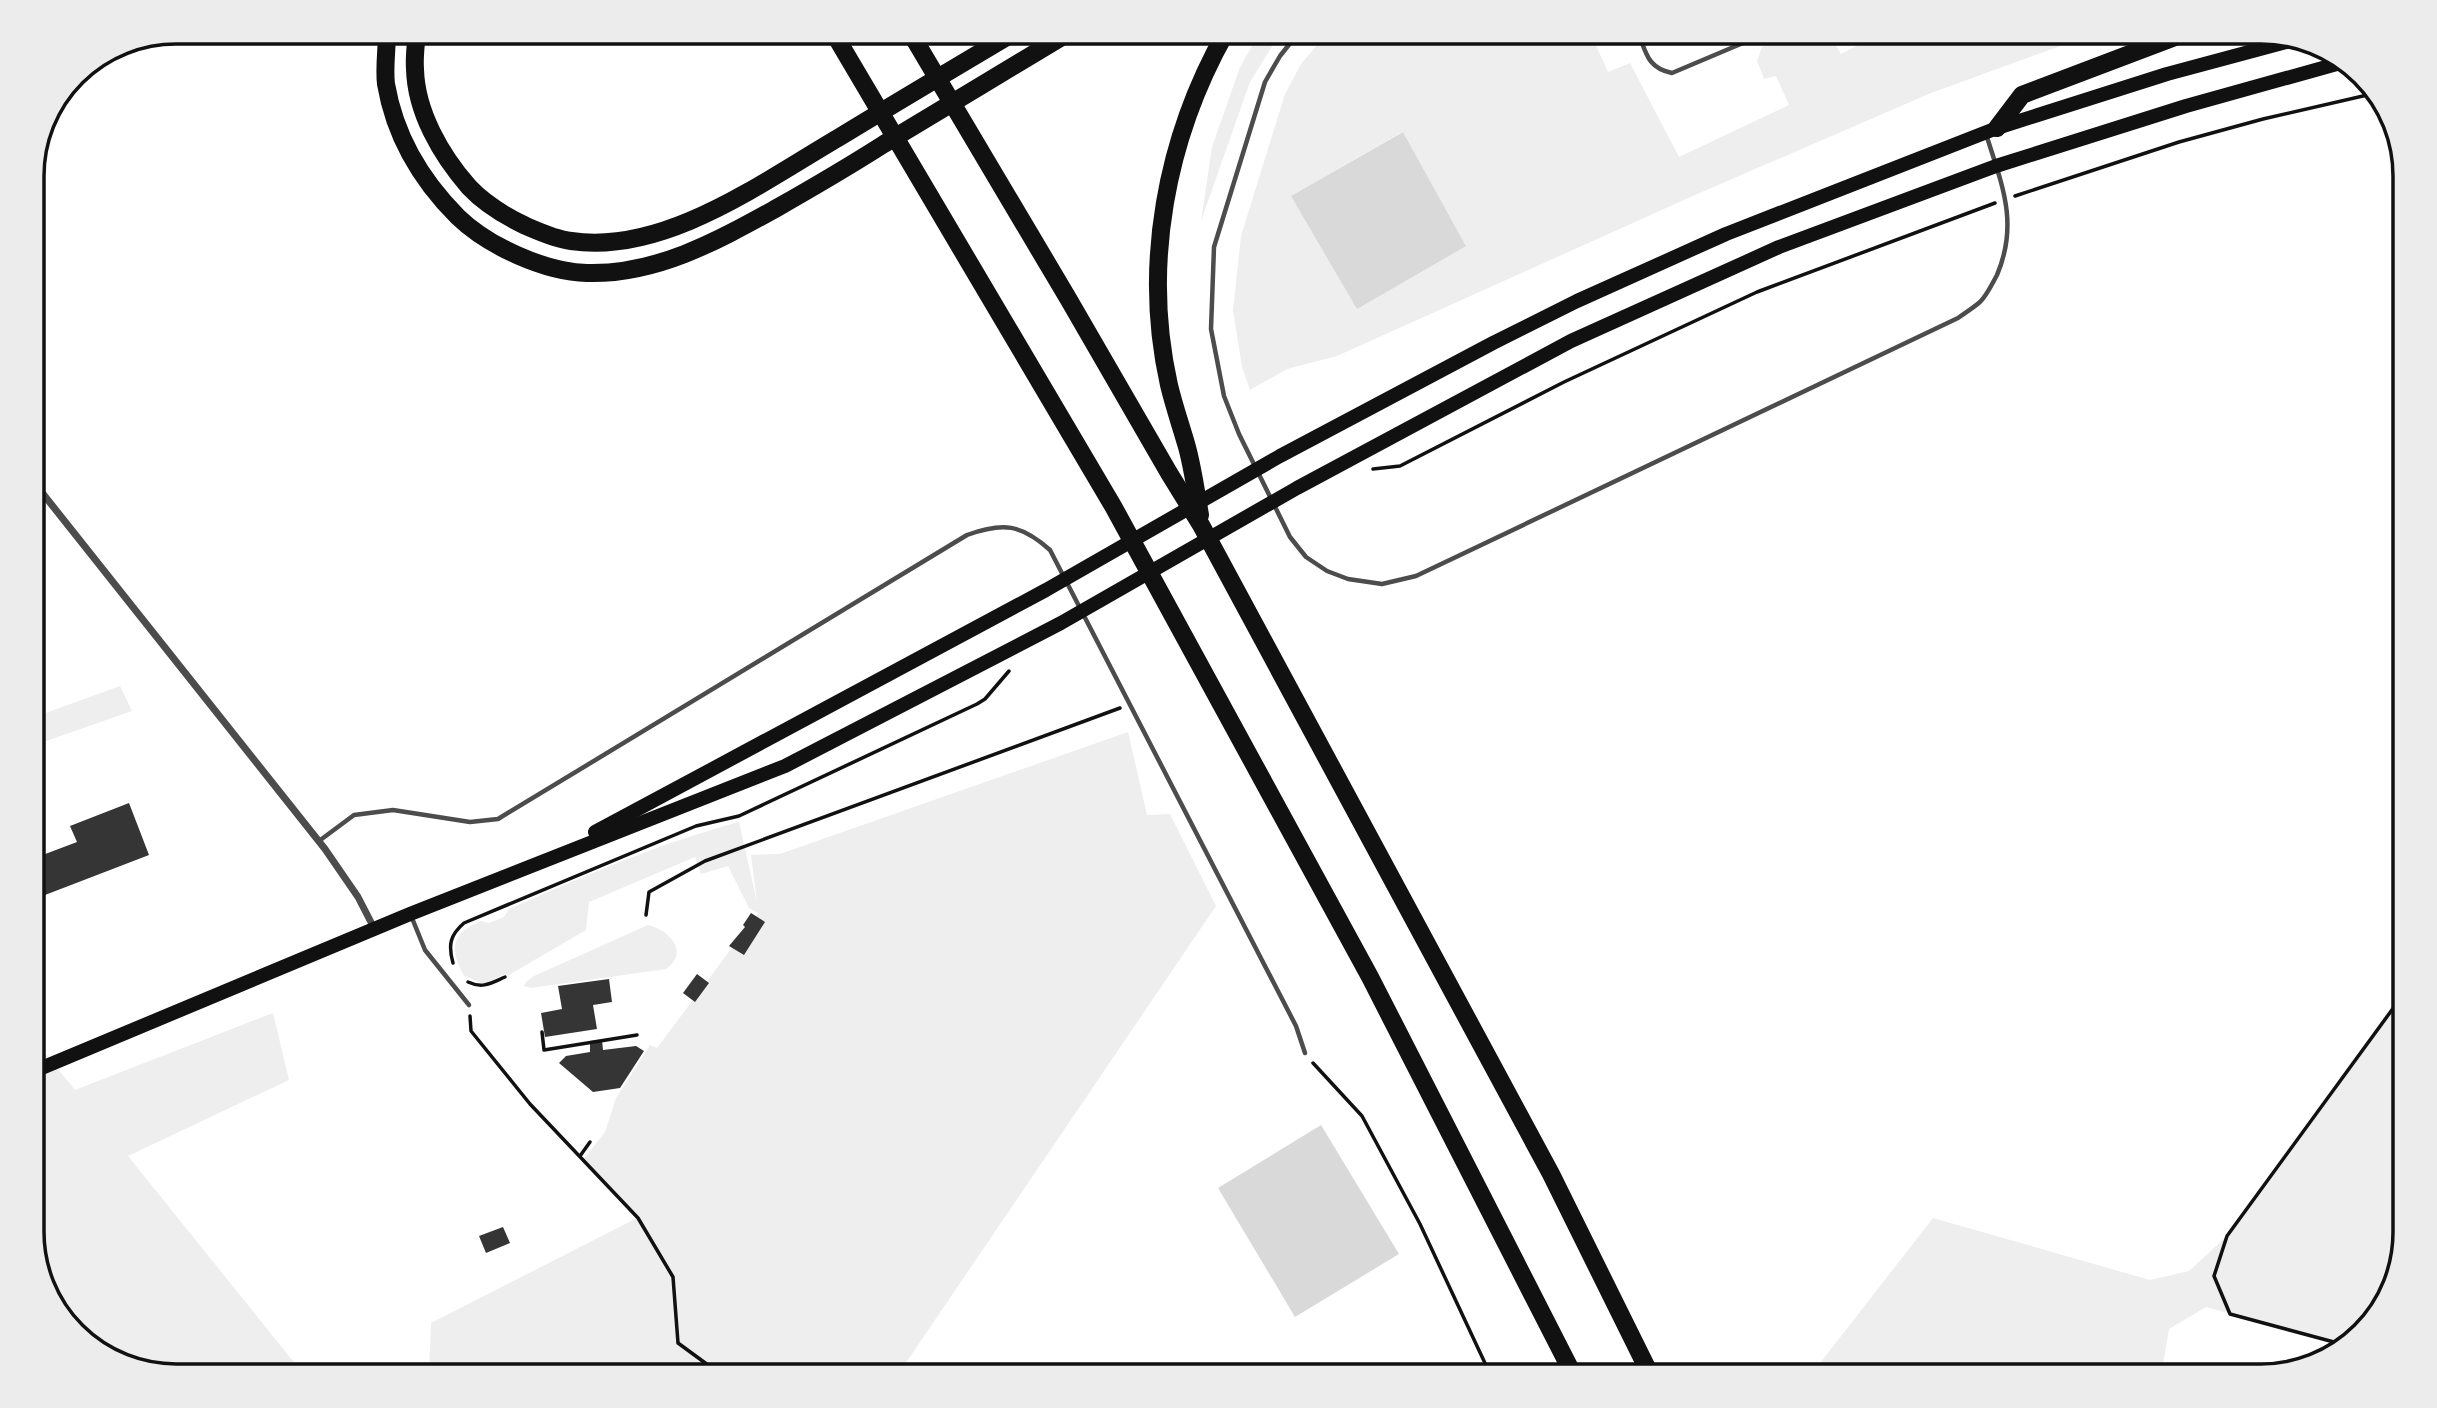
<svg xmlns="http://www.w3.org/2000/svg" width="2437" height="1408" font-family="'Open Sans',sans-serif">
	<rect width="100%" height="100%" fill="#fff"/>
	<g fill="#eee" fill-rule="evenodd">
		<polygon points="1260,32 1281,32 1250,82 1201,221 1212,147 1240,67"/>
		<path d="M1328 32H1611L1594 41 1608 72 1630 63 1679 157 1789 105 1776 76 1764 79 1757 61 1762 47 1796 32H1828L1841 54 1875 36 1873 32H2099L1931 93 1695 195 1337 356 1287 369 1250 390 1242 367 1233 310 1241 236 1285 94 1301 64ZM1402 132H1403L1466 246 1291 196Z"/>
		<polygon points="120,686 132,711 32,746 32,718"/>
		<path d="M1128 732 1147 815 1170 814 1216 906 897 1376H429L431 1323 637 1218 583 1160 605 1132 616 1098 650 1045 657 1048 758 913 749 908 728 866 701 874 695 857 589 902 586 930 507 976 505 974 484 984 464 976C449 948 451 934 481 921L489 923 504 917 509 909C584 876 660 843 739 822L757 902 751 855 780 854Z"/>
		<path d="M648 925C669 930 690 952 666 969L531 988 524 986 526 982 534 976Z"/>
		<polygon points="2405,992 2405,1233 2386,1304 2334,1357 2330,1358 2340,1344 2206,1307 2169,1329 2161,1376 1810,1376 1933,1218 2150,1280 2189,1271 2227,1236"/>
		<polygon points="273,1013 289,1080 128,1156 305,1376 176,1376 104,1357 56,1312 32,1241 32,1037 75,1090"/>
	</g>
	<g fill="#d9d9d9">
		<polygon points="1403,132 1466,246 1357,309 1291,196"/>
		<polygon points="1321,1125 1399,1254 1295,1317 1218,1188"/>
	</g>
	<g fill="#353535">
		<polygon points="129,803 149,855 32,900 32,859 77,842 70,826"/>
		<polygon points="751,913 765,922 744,955 729,946 745,927 743,925"/>
		<polygon points="697,974 709,983 695,1002 683,993"/>
		<polygon points="609,979 612,1002 593,1005 597,1029 545,1037 541,1013 562,1009 558,986"/>
		<polygon points="602,1040 603,1050 636,1046 644,1051 620,1088 593,1092 559,1063 566,1056 590,1052 590,1041"/>
		<polygon points="503,1227 510,1243 486,1253 479,1236"/>
	</g>
	<g fill="none" stroke-linecap="round" stroke-linejoin="round">
		<g stroke="#111" stroke-width="3.5">
			<polyline points="2015,196 2179,142 2263,119 2376,93"/>
			<polyline points="1373,469 1400,466 1564,382 1757,292 1995,203"/>
			<polyline points="646,915 649,892 705,861 1120,708"/>
			<path d="M453 963C448 945 450 935 464 923L696 826 739 816 977 704 985 699 1009 671"/>
			<path d="M468 982C483 989 491 983 505 977"/>
			<polyline points="470,1016 471,1031 530,1104 638,1218 673,1277 678,1343 723,1376"/>
			<polyline points="542,1032 544,1050 637,1035"/>
			<polyline points="1313,1063 1362,1116 1420,1224 1491,1376"/>
			<polyline points="580,1156 590,1142"/>
			<polyline points="2345,1345 2230,1314 2214,1276 2227,1236 2405,992"/>
		</g>
		<g stroke="#4c4c4c" stroke-width="4.5">
			<path d="M1299 32 1280 56 1265 82 1214 247 1211 329 1224 396 1239 434 1290 537 1306 557 1327 571 1348 579 1382 584 1416 576 1958 318C1965 313 1973 308 1980 302 1987 295 1992 284 1997 275 2019 223 2002 185 1986 134"/>
			<path d="M1638 32C1646 52 1647 68 1672 73L1769 32"/>
			<path d="M319 841 354 815 393 810 470 822 498 819 967 535C1003 522 1021 524 1050 550L1296 1026 1305 1053"/>
			<polyline points="412,918 425,950 469,1005"/>
		</g>
		<polyline stroke="#4c4c4c" stroke-width="7" points="32,480 325,849 358,897 374,928"/>
		<g stroke="#111" stroke-width="14">
			<polyline points="595,832 1046,590 1280,456 1493,343 1577,301 1726,234 1997,128 2167,74 2294,40"/>
			<polyline points="32,1072 410,914 785,766 1061,623 1297,488 1571,341 1779,247 1996,166 2186,106 2344,62"/>
		</g>
		<g stroke="#111" stroke-width="18">
			<path d="M387 32C387 49 384 68 386 84 395 137 421 180 458 217 488 246 545 272 587 273 656 275 717 241 775 209 812 188 848 167 884 144 946 107 1008 69 1070 32"/>
			<path d="M417 32C416 44 414 56 415 69 416 112 441 155 469 187 484 203 505 216 526 226 540 232 555 239 571 241 664 255 761 183 838 138 897 102 956 67 1015 32"/>
			<polyline points="833,32 1113,506 1370,977 1574,1376"/>
			<polyline points="910,32 1069,300 1169,473 1201,525 1551,1174 1651,1376"/>
			<polyline points="1997,128 2022,95 2188,32"/>
			<path d="M1200 515C1196 492 1193 469 1187 447 1181 426 1174 406 1169 385 1142 265 1166 138 1226 32"/>
		</g>
	</g>
	<path d="M0 0H2437V1408H0ZM176 44H2261A132 132 0 0 1 2393 176V1232A132 132 0 0 1 2261 1364H176A132 132 0 0 1 44 1232V176A132 132 0 0 1 176 44Z" fill="#ececec" fill-rule="evenodd"/>
	<path fill="none" stroke="#111" stroke-width="3.5" d="M176 44H2261A132 132 0 0 1 2393 176V1232A132 132 0 0 1 2261 1364H176A132 132 0 0 1 44 1232V176A132 132 0 0 1 176 44Z"/>
</svg>
